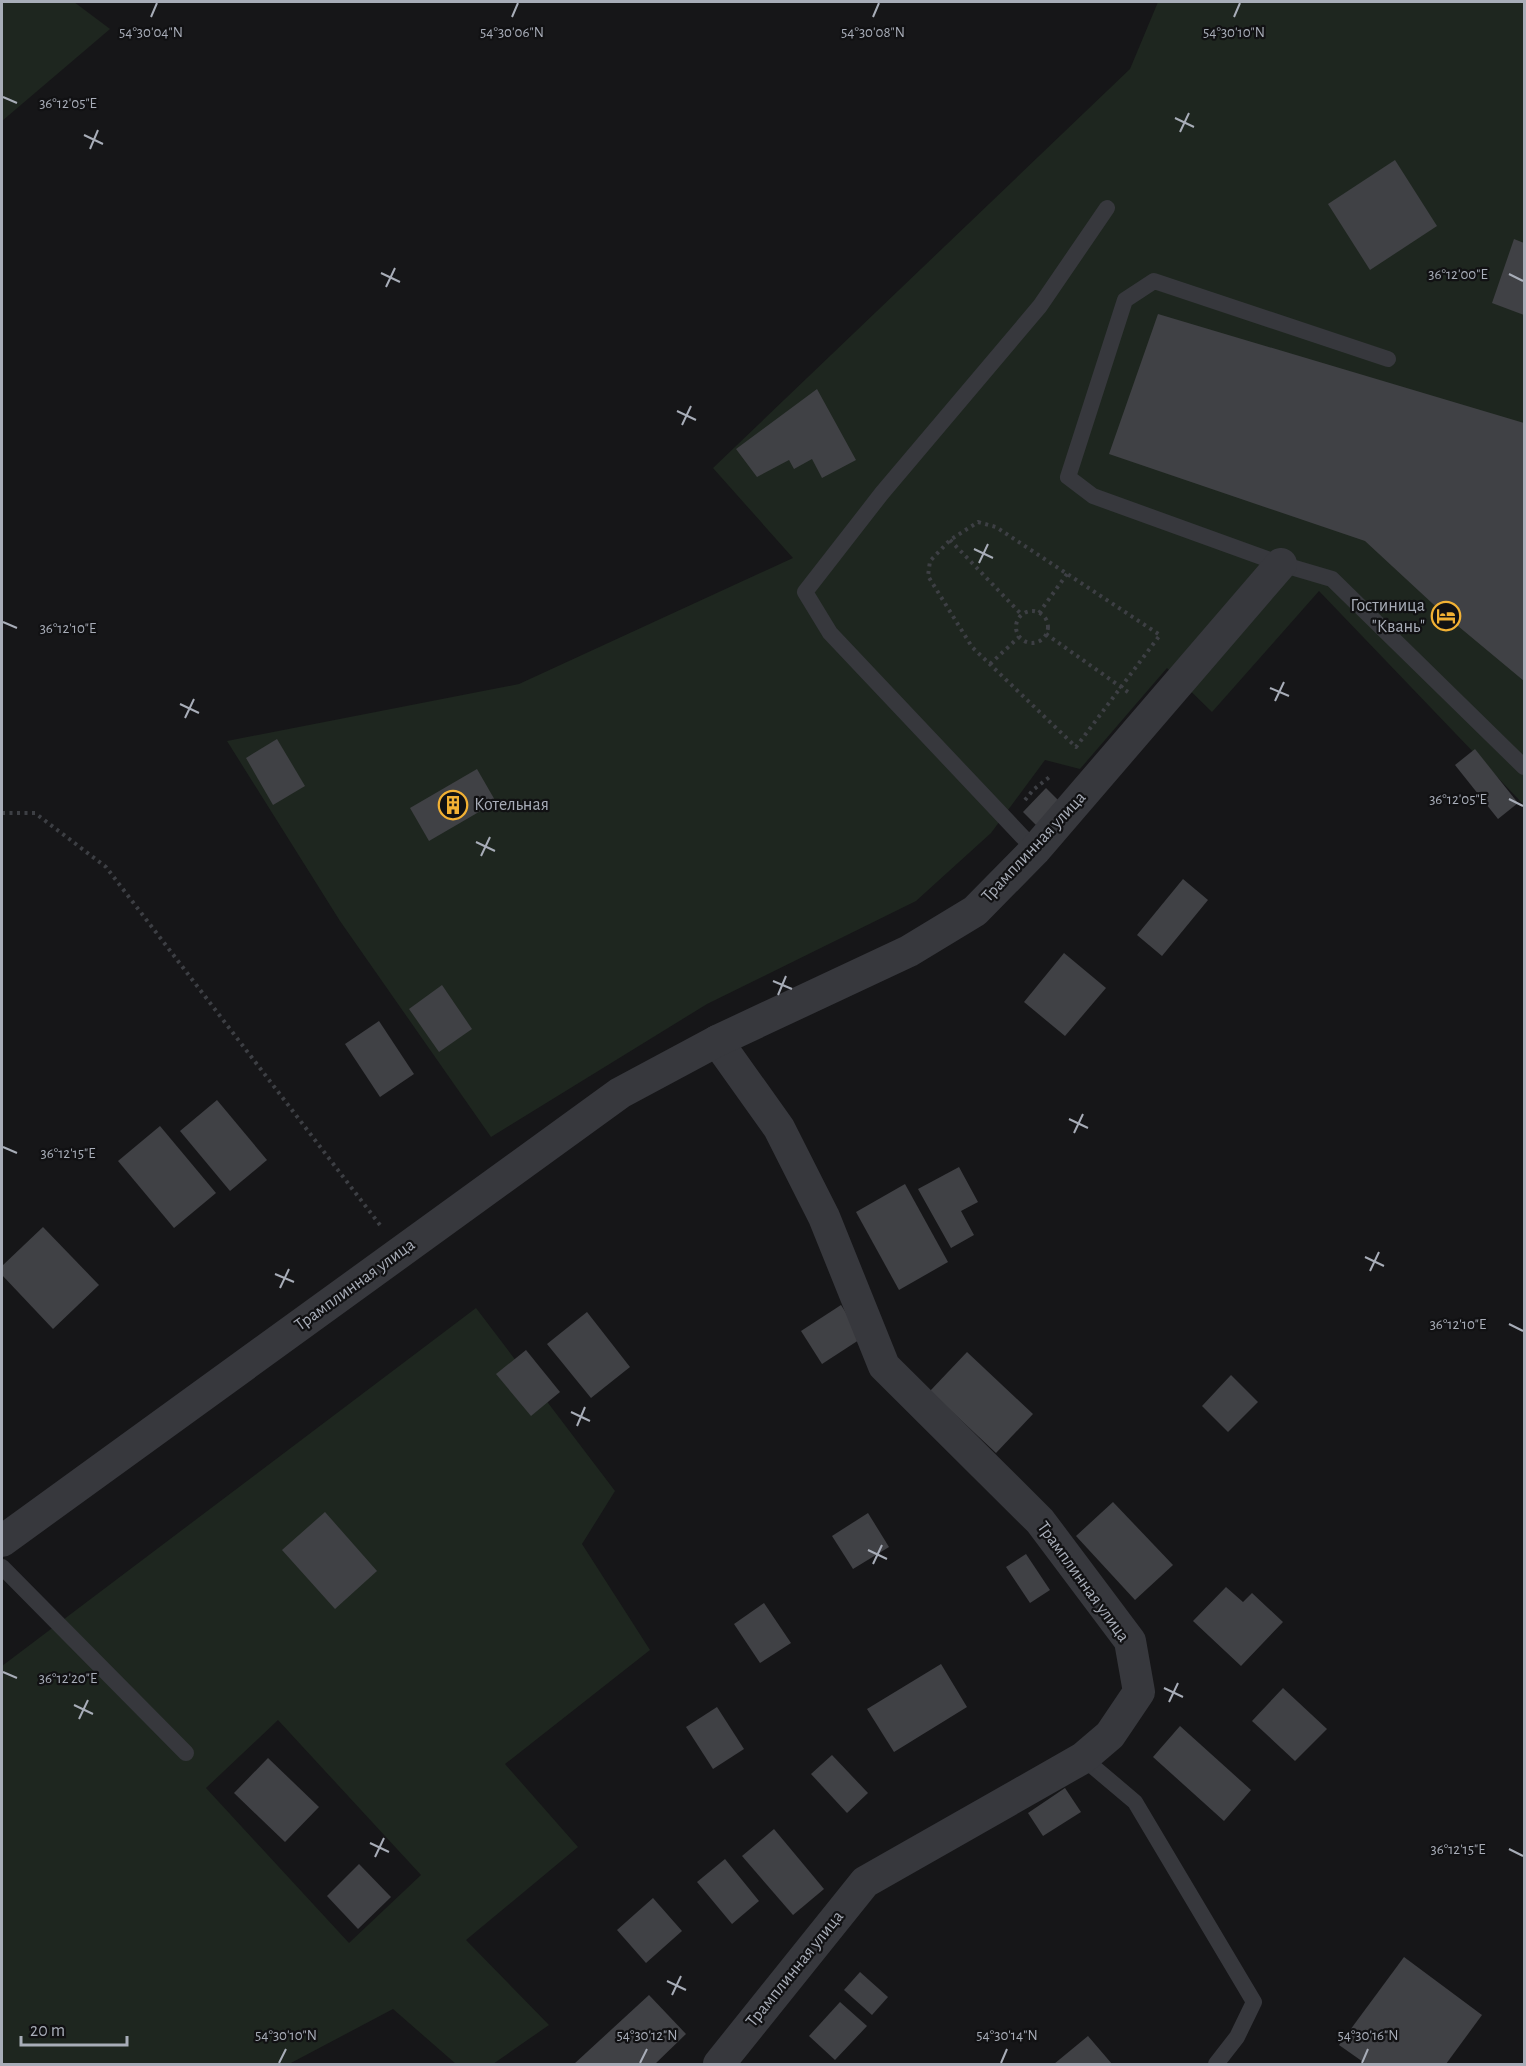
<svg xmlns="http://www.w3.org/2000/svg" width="1526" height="2066" font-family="'Alegreya Sans',sans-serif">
	<rect width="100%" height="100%" fill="#161618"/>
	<g fill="#1e261f" fill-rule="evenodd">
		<polygon points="2,2 74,2 110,29 2,121"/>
		<polygon points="1152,2 1524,2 1524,805 1319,591 1212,712 1167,668 1080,769 1045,760 991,833 916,901 707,1004 491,1137 340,921 227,741 519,684 793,558 713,468 1130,69 1158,2"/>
		<path d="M476 1308 615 1491 582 1544 650 1650 505 1764 578 1847 466 1940 549 2025 493 2064H456L393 2009 289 2064H2V1666ZM278 1720 421 1875 349 1943 206 1788Z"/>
	</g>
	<g fill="#404145">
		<polygon points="1395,160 1437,226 1370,270 1328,204"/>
		<polygon points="1514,239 1524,243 1524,315 1492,303"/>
		<polygon points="1158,314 1524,423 1524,681 1446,616 1365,541 1109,454"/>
		<polygon points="817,389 856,460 822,478 812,459 794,469 789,460 757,477 736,449"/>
		<polygon points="277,739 305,786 273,805 246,758"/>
		<polygon points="1475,749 1518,803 1498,819 1455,765"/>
		<polygon points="477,769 496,802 429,841 410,808"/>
		<polygon points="1046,788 1060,802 1037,826 1023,812"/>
		<polygon points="1183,879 1208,900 1162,956 1137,935"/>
		<polygon points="1064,953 1106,988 1065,1036 1024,1002"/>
		<polygon points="442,985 472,1029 439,1052 409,1009"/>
		<polygon points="379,1021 414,1074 380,1097 345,1044"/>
		<polygon points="217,1100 267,1160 230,1191 180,1131"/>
		<polygon points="160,1126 216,1193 174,1228 118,1161"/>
		<polygon points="959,1167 978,1202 961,1211 974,1235 951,1248 918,1189"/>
		<polygon points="905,1184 948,1262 899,1290 856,1212"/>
		<polygon points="43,1227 99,1285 53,1329 2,1275 2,1266"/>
		<polygon points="841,1305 862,1338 822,1364 801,1331"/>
		<polygon points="587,1312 630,1367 591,1398 547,1344"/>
		<polygon points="526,1350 560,1392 531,1416 496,1374"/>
		<polygon points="967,1352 1033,1414 996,1453 930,1391"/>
		<polygon points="1231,1375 1258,1402 1228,1432 1202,1406"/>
		<polygon points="1113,1502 1173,1565 1135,1600 1076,1536"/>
		<polygon points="325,1512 377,1571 335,1609 282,1550"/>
		<polygon points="868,1513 889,1547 853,1569 832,1536"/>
		<polygon points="1026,1554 1050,1590 1030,1603 1006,1567"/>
		<polygon points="1226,1587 1243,1602 1252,1593 1283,1622 1241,1666 1193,1621"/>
		<polygon points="764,1603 791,1643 760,1663 734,1624"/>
		<polygon points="941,1664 967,1707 894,1752 867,1709"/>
		<polygon points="1283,1688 1327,1729 1295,1761 1252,1721"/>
		<polygon points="717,1707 744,1749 713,1769 686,1727"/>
		<polygon points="1180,1726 1251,1790 1224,1821 1153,1757"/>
		<polygon points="832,1755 868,1793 847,1813 811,1774"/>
		<polygon points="268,1758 319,1807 285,1842 234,1793"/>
		<polygon points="1065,1788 1081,1812 1043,1836 1028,1813"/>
		<polygon points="774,1829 824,1889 793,1915 742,1856"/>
		<polygon points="725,1859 759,1901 732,1924 697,1882"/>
		<polygon points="359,1864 391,1897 358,1929 327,1896"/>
		<polygon points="653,1898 682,1931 646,1963 617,1930"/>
		<polygon points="1404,1957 1482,2015 1446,2064 1366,2064 1339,2045"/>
		<polygon points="860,1972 888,1997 872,2015 844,1990"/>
		<polygon points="649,1995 686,2034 655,2064 574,2064"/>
		<polygon points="840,2002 867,2026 835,2060 809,2036"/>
		<polygon points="1088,2036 1112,2064 1054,2064"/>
	</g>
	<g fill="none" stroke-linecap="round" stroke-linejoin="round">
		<g stroke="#3d3f44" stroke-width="4" stroke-dasharray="3 4.5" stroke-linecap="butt">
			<polygon points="978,522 996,527 1160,635 1076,747 972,647 928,576 930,561 950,540"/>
			<polyline points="950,540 1022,615"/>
			<circle cx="1032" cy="627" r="16"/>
			<polyline points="1039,613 1067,574"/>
			<polyline points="1046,634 1128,692"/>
			<polyline points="990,664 1019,637"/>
			<polyline points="1025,800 1033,790 1052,775"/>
			<polyline points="2,813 35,813 106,867 380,1225"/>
		</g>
		<g stroke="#37383d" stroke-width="16">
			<polyline points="1388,359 1154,281 1125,300 1068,477 1093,496 1281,564 1332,579 1524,767"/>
			<polyline points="1035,850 830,633 805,592 882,493 1040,306 1107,208"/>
			<polyline points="2,1567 186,1753"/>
			<polyline points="1083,1758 1135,1802 1254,2002 1237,2037 1216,2064"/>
		</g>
		<g stroke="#37383d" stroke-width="32">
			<polyline points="717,1041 779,1128 824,1217 884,1366 1040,1521 1130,1641 1139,1692 1110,1735 1083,1758 865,1882 719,2064"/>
			<polyline points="2,1541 620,1093 717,1041 909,951 975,911 1035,850 1281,564"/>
		</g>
	</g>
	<path fill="none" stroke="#a8adb8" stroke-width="2" d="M151 17 157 3M512 17 518 3M873 17 879 3M1234 17 1240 3M3 97 17 103M1175 118 1194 127M1180 132 1189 113M84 135 103 144M90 149 98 130M381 273 400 282M1509 274 1523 281M386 287 395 268M677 411 696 420M682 425 691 406M974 549 993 558M979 563 988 544M3 622 17 628M1270 688 1289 696M1275 701 1284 682M180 704 199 713M185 718 194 699M1509 799 1523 806M476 842 495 851M481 856 490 837M773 981 792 989M778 995 786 976M1069 1119 1088 1128M1074 1133 1083 1114M3 1147 17 1153M1365 1257 1384 1266M1370 1271 1379 1252M275 1274 294 1282M280 1288 289 1269M1509 1324 1523 1331M571 1412 590 1421M577 1426 585 1407M868 1550 887 1559M873 1564 882 1545M3 1672 17 1678M1164 1688 1183 1697M1169 1702 1178 1683M74 1705 93 1714M79 1719 88 1700M370 1843 389 1852M1509 1849 1523 1856M375 1857 384 1838M667 1981 686 1990M672 1995 681 1976M279 2063 286 2049M640 2063 647 2049M1001 2063 1007 2049M1362 2063 1368 2049"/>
	<defs>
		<g id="hotel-ring" transform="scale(1.5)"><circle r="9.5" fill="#111113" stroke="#f2b134" stroke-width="1.5"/><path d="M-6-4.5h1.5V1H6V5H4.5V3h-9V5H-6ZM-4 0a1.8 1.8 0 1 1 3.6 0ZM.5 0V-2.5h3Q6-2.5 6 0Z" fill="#f2b134"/></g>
		<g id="building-ring" transform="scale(1.5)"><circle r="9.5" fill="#111113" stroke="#f2b134" stroke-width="1.5"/><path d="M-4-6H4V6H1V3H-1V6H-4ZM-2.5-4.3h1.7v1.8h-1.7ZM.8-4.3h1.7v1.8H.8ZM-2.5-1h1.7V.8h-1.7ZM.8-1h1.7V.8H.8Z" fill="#f2b134"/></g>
	</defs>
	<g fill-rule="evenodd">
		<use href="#hotel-ring" x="1446" y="616"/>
		<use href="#building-ring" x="453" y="805"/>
	</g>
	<g text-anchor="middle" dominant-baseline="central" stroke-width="4.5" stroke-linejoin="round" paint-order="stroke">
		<g font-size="18" fill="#a8adb8" stroke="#111113" text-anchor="end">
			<text x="1425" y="606">Гостиница<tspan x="1425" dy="21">"Квань"</tspan></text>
			<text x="474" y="805" text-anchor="start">Котельная</text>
		</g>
		<g font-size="18" fill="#a8adb8" stroke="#111113">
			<text transform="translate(1034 847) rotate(-47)">Трамплинная улица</text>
			<text transform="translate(355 1285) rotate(-36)">Трамплинная улица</text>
			<text transform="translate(1083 1582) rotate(54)">Трамплинная улица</text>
			<text transform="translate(795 1969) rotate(-51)">Трамплинная улица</text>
		</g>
	</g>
	<g font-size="15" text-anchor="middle" fill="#a8adb8" stroke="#111113" stroke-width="4.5" stroke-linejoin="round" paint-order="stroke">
		<text x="151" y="37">54°30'04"N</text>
		<text x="512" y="37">54°30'06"N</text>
		<text x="873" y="37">54°30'08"N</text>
		<text x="1234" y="37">54°30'10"N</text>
		<text x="68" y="108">36°12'05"E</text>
		<text x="1458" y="279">36°12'00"E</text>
		<text x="68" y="633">36°12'10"E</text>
		<text x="1458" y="804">36°12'05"E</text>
		<text x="68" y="1158">36°12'15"E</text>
		<text x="1458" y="1329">36°12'10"E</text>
		<text x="68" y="1683">36°12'20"E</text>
		<text x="1458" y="1854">36°12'15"E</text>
		<text x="286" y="2040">54°30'10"N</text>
		<text x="647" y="2040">54°30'12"N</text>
		<text x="1007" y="2040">54°30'14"N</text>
		<text x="1368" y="2040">54°30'16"N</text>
	</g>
	<rect width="1526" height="2066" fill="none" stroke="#a8adb8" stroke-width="6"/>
	<path d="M21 2036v9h106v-9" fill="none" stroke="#a8adb8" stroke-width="3"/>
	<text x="30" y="2036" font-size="18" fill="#a8adb8" stroke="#111113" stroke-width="4.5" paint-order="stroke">20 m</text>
</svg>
